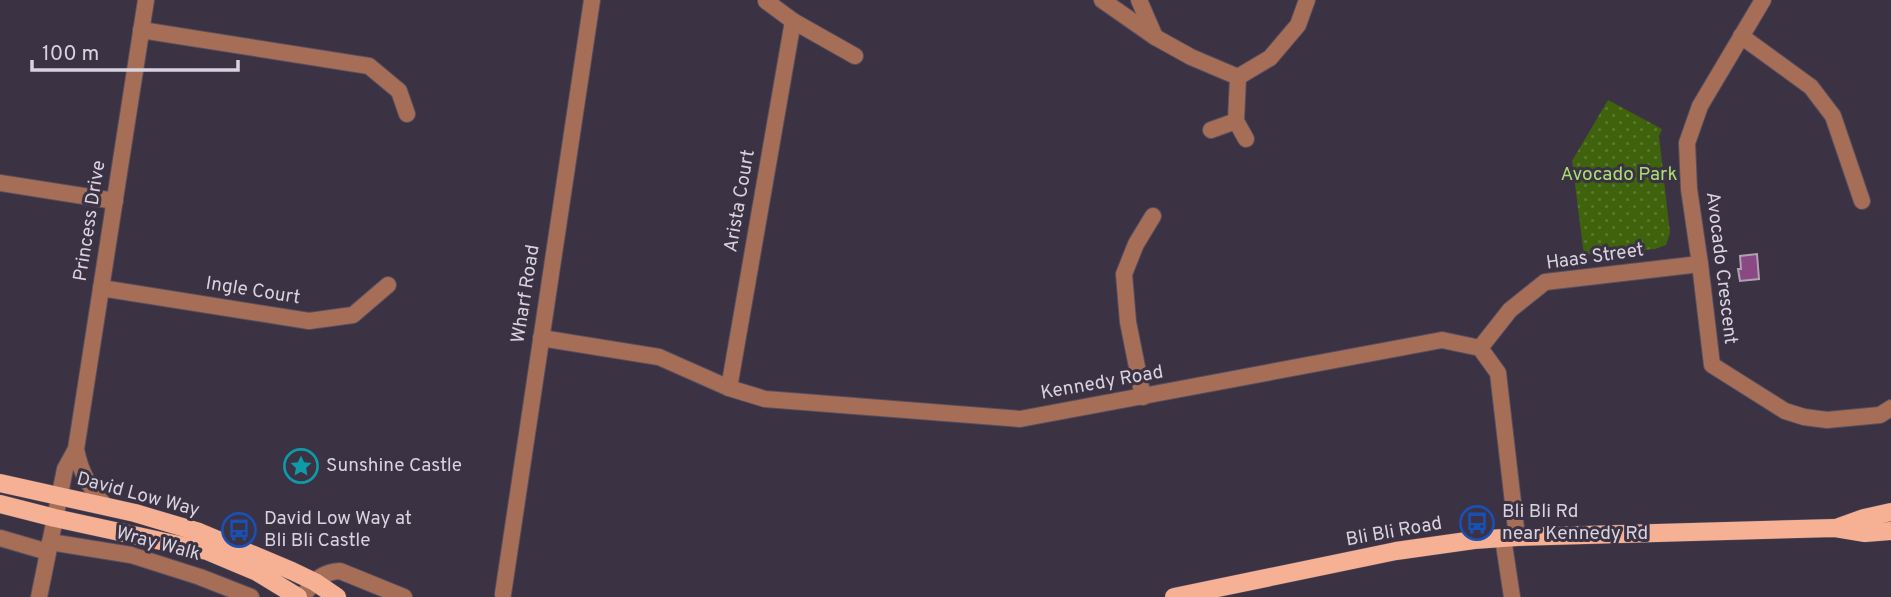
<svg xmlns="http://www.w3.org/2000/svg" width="1891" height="597" font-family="Overpass,sans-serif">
	<defs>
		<pattern id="grass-dots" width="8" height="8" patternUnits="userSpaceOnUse" patternTransform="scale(1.75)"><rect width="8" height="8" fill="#3f620d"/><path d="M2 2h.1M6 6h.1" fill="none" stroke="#5a7830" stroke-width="1.8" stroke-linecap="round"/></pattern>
	</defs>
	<rect width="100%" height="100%" fill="#3b3244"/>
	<polygon fill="url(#grass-dots)" points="1608,100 1662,129 1659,136 1670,233 1666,245 1655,249 1584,255 1572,161"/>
	<polygon fill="#8b4983" stroke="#b39fb0" stroke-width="2" points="1757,254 1759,279 1740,281 1738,269 1741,269 1740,256"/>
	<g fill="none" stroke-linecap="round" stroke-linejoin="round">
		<g stroke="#574f60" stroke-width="18">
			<g id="minor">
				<polyline points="1102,0 1155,37 1191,57 1238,77 1270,58 1298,25 1307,0"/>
				<polyline points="1139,0 1155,37"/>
				<polyline points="1763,0 1700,106 1687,143 1689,189 1700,264 1712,365 1785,411 1804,417 1827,420 1880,415 1891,408"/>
				<polyline points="766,1 793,21"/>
				<polyline points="141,30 369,66 399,91 407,114"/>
				<polyline points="1741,36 1811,87 1833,116 1862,201"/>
				<polyline points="1238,77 1236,121 1246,139"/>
				<polyline points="1211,130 1236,121"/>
				<polyline points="0,183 115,201"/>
				<polyline points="101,288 309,321 353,315 388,285"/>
				<polyline points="541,338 659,357 729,388 765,399 1020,419 1442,340 1480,348 1498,373 1517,537"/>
				<polyline points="1480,348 1510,310 1545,282 1700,264"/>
				<polyline points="729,388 793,21 855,56"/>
				<polyline points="1143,397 1128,322 1124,274 1136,244 1153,216"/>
				<path d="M105 506C89 485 81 475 76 449L146 0"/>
				<polyline points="0,538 48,552"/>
				<polyline points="1503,538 1512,597"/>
				<polyline points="50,542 131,555 200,577 251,597"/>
				<polyline points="503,594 592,0"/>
				<polyline points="39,597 65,469 76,449"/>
				<path d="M302 597C314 582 320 572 340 571L404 597"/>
			</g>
		</g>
		<g stroke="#574f60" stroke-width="19">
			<g id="major">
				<polyline points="0,483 135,513 199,532 292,571 315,582 337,597"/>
				<polyline points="0,504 55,518 207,551 257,572 298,597"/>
				<polyline points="1839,527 1864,518 1891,512"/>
				<polyline points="1174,597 1396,551 1474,540 1517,537 1835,528 1865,533 1891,531"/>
			</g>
		</g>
		<use href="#minor" stroke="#a66e56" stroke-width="16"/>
		<use href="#major" stroke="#f6b194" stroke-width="18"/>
	</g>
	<defs>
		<g id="sight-ring" transform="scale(1.75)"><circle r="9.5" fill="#3b3244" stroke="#0f9aa8" stroke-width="1.5"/><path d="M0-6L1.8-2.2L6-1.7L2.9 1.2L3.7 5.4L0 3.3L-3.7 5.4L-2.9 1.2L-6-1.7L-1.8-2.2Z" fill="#0f9aa8"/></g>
		<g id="bus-ring" transform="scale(1.75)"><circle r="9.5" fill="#3b3244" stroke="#1a4fb4" stroke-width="1.5"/><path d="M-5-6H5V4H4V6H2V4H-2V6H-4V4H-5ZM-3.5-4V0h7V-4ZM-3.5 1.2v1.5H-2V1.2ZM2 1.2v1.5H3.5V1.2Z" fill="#1a4fb4"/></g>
	</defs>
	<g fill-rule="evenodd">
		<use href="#sight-ring" x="301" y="466"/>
		<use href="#bus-ring" x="1477" y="523"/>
		<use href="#bus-ring" x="239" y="530"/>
	</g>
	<g text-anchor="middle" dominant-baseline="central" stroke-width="6" stroke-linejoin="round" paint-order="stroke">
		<g font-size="19" fill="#aadf74" stroke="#3b3244">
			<text x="1619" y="175">Avocado Park</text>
		</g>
		<g font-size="19" fill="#d8d3de" stroke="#3b3244">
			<text transform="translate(740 201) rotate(-80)">Arista Court</text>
			<text transform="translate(90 221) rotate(-81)">Princess Drive</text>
			<text transform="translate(1595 257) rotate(-8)">Haas Street</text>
			<text transform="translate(1721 268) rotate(83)">Avocado Crescent</text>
			<text transform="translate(253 291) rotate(9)">Ingle Court</text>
			<text transform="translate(526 294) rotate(-81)">Wharf Road</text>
			<text transform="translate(1102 383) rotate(-10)">Kennedy Road</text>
			<text transform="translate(138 495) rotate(15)">David Low Way</text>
			<text transform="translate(1394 532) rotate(-10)">Bli Bli Road</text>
			<text transform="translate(158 544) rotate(15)">Wray Walk</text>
		</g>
		<g font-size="19" fill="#d8d3de" stroke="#3b3244" text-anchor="start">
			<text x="326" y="466">Sunshine Castle</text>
			<text x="1502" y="512">Bli Bli Rd<tspan x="1502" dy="22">near Kennedy Rd</tspan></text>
			<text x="264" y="519">David Low Way at<tspan x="264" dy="22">Bli Bli Castle</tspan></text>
		</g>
	</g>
	<path d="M32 60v10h206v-10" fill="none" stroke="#d8d3de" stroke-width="3.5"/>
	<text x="42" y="60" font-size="21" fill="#d8d3de" stroke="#3b3244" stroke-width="5" paint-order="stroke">100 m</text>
</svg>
